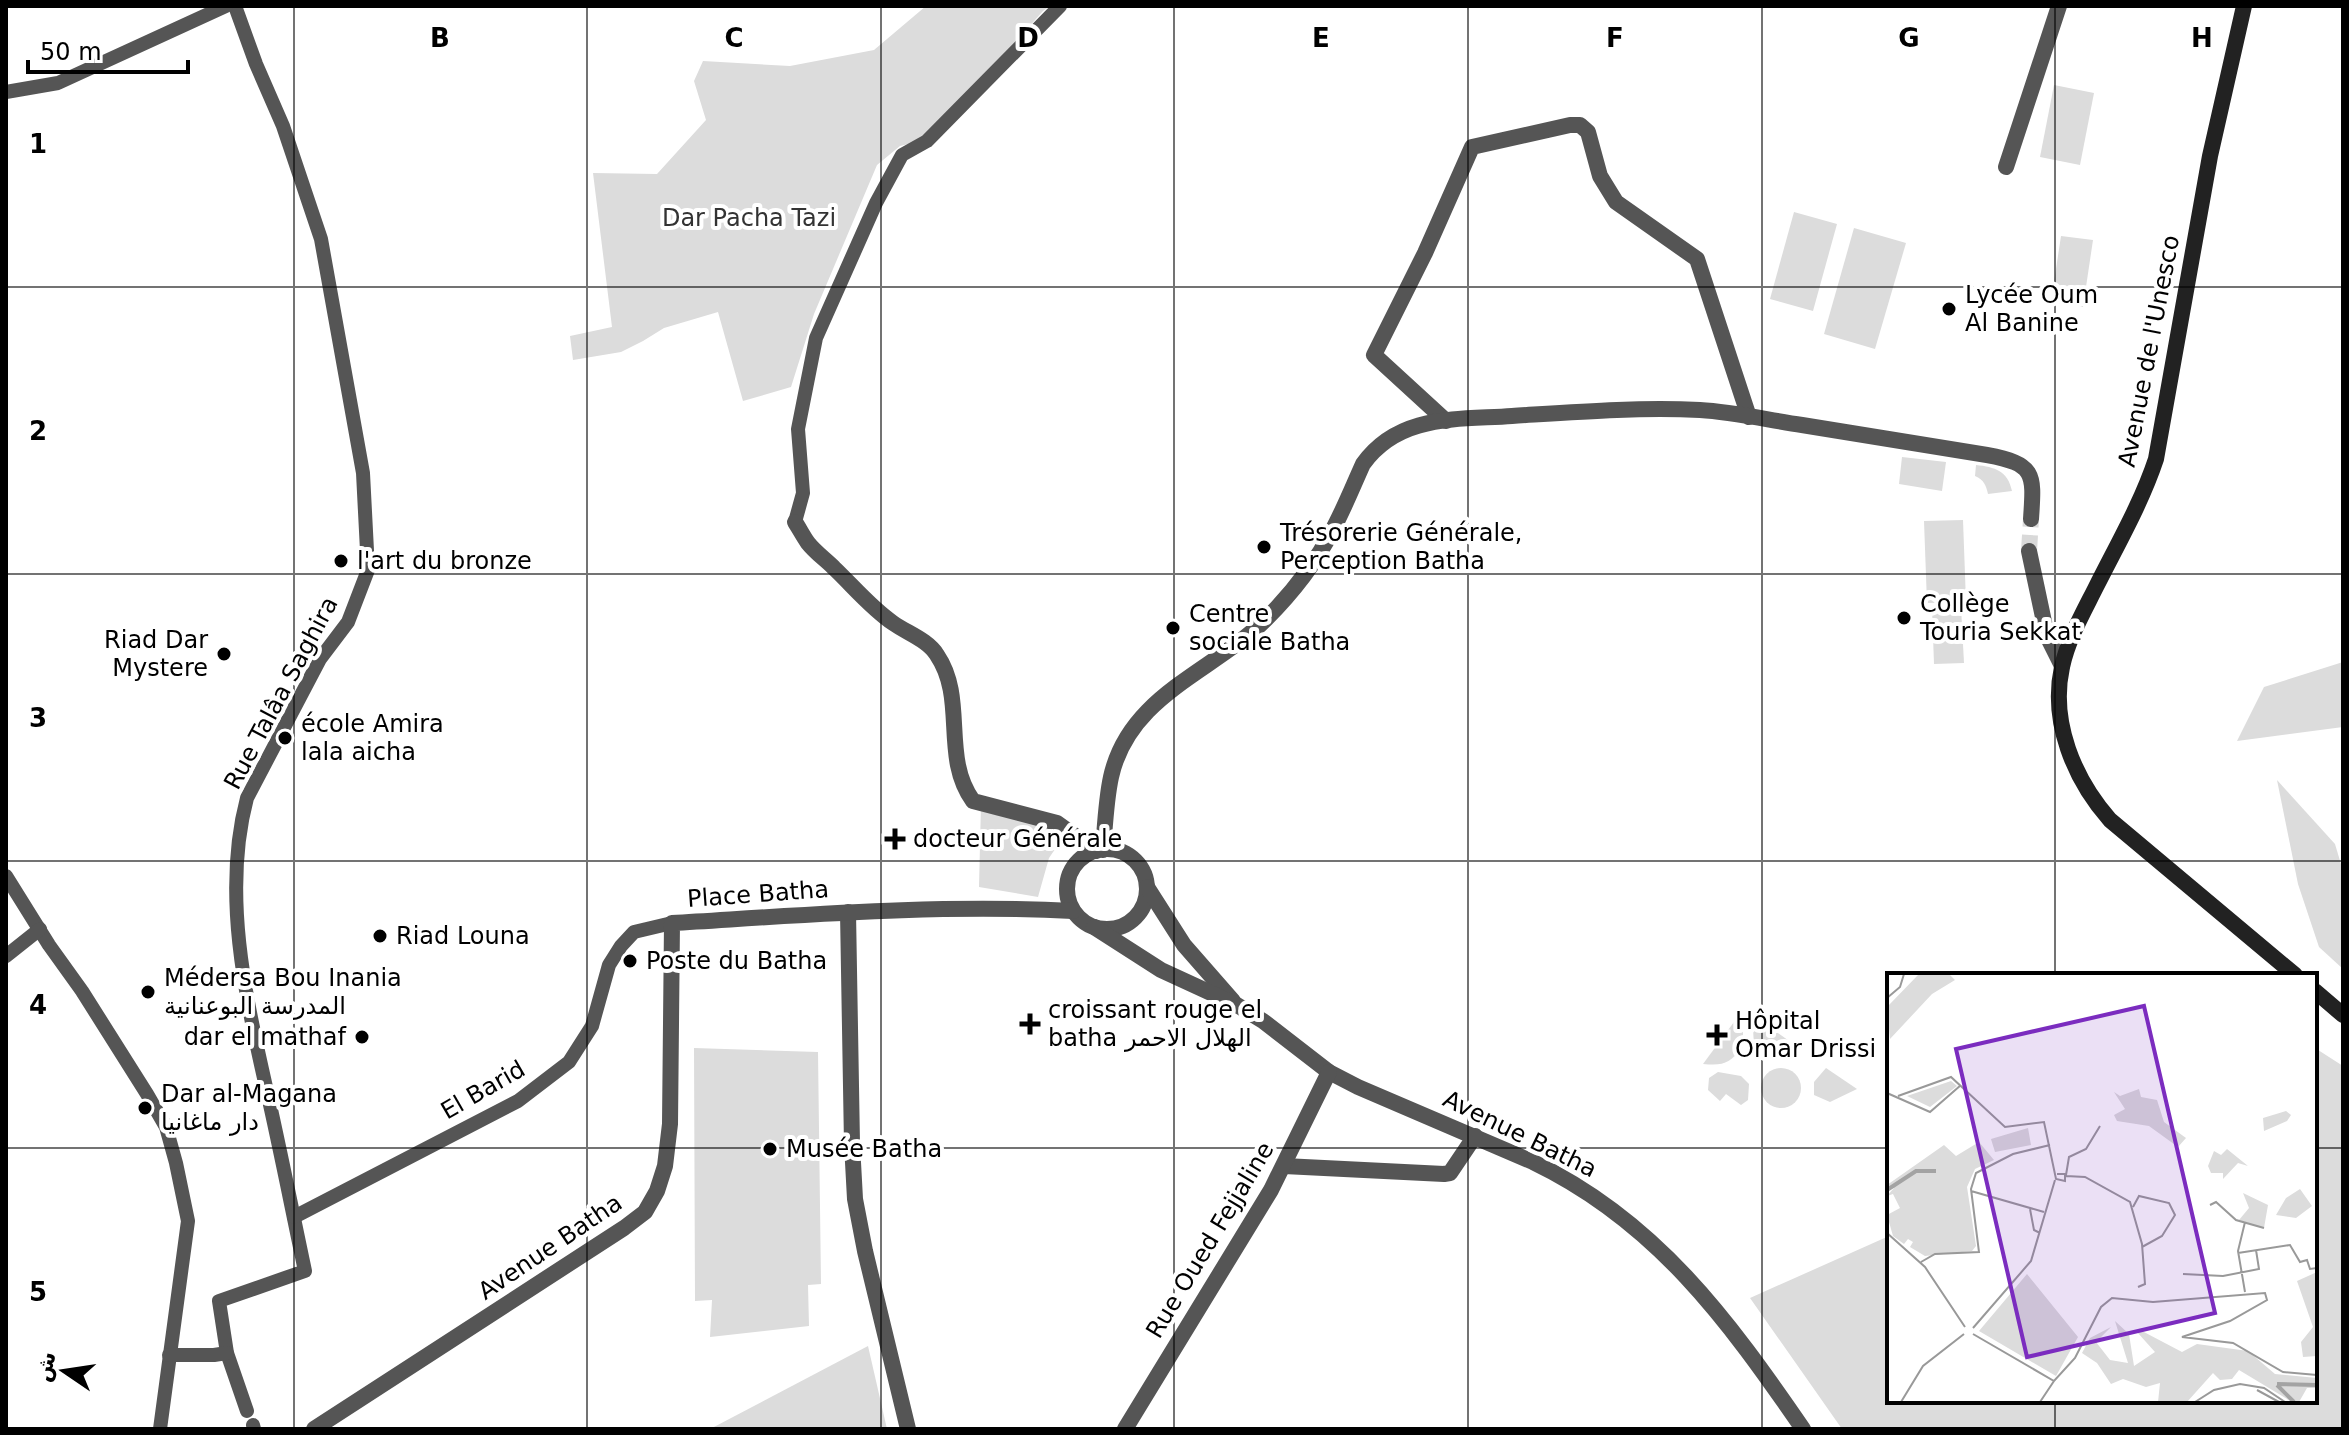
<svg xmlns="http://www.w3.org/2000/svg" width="2349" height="1435" font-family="'DejaVu Sans',Vazirmatn,sans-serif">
	<rect width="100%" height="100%" fill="#fff"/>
	<g fill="#dcdcdc">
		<polygon points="926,6 1050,6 1043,11 964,100 925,140 900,146 877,165 814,314 791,387 743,401 718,312 664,328 643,341 621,352 573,360 570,336 612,327 593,173 657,174 706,120 694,81 703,61 790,66 874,50"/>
		<polygon points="2054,85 2094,93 2080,165 2040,157"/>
		<polygon points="1794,212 1837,224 1813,311 1770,299"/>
		<polygon points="1854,228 1906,243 1875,349 1824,334"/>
		<polygon points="2061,236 2093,240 2083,307 2051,302"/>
		<polygon points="1902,457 1946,462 1942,491 1899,484"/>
		<path d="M1976 465C1995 467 2008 471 2012 491L1988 494C1986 485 1984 480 1975 476Z"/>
		<polygon points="1963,520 1966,602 1927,603 1924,521"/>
		<polygon points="1961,607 1964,663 1934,664 1932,608"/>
		<polygon points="2343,662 2343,727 2237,741 2264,687"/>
		<polygon points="2277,780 2335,844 2343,871 2343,969 2319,947 2298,884"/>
		<polygon points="981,803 1066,833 1049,858 1038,897 979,887"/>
		<path d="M1750 1013 1792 1043 1784 1053 1756 1056C1752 1041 1755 1027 1750 1013Z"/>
		<path d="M1734 1022 1743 1032V1048C1728 1063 1725 1066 1703 1064Z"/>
		<polygon points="694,1048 818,1052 821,1284 808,1285 809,1326 710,1337 712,1300 695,1301"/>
		<polygon points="2315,1048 2343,1066 2343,1429 1842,1429 1750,1298 1889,1236 1889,1401 2315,1401"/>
		<circle cx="1781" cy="1088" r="20"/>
		<polygon points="1826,1068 1857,1089 1830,1102 1814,1095 1814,1082"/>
		<polygon points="1718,1072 1741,1076 1749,1084 1748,1100 1741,1105 1726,1094 1720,1101 1708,1090 1709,1078"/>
		<polygon points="868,1346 887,1429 712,1428"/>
	</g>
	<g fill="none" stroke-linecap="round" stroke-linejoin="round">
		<polyline stroke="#d9d9d9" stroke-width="16" stroke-dasharray="16 8" stroke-linecap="butt" points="2029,551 2031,519"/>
		<g stroke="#555" stroke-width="14">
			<path d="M235 6 256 64 283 126 321 239 363 473 368 570 348 622 320 659 247 798C222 892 245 994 266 1087 280 1148 292 1210 305 1271L219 1301 227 1353 247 1411"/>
			<polyline points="6,92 58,83 226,6"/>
			<polyline points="795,522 803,493 798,429 816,338 876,203 902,155 927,141 1060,6"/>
			<polyline points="6,876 49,945 82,991 147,1094 166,1127 176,1163 188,1221 160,1429"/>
			<polyline points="6,956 40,929"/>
			<polyline points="294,1217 518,1101 569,1062 592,1026 609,965 621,946 634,932 672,923"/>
			<polyline points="169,1355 214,1355 227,1353"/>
			<polyline points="253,1425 254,1429"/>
		</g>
		<g stroke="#555" stroke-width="16">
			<polyline points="2006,167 2059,6"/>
			<polyline points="1446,421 1374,355 1425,253 1472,147 1570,125 1580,125 1588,132 1600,176 1616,202 1697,259 1749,417"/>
			<path d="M795 522C799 528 803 536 808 543 815 552 826 560 834 568 853 586 871 608 893 623 907 633 928 640 937 655 967 699 941 757 973 801L1057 823 1096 851"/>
			<polyline points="2029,551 2047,636 2062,666"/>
			<circle cx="1107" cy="889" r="40"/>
			<path d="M1103 850C1105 826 1106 800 1111 777 1129 695 1213 672 1266 619 1291 594 1316 562 1332 531 1344 509 1353 486 1363 464 1399 414 1457 420 1512 416 1575 412 1637 407 1700 410 1734 412 1768 420 1802 425 1864 435 1926 445 1987 455 2036 464 2034 474 2031 519"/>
			<polyline points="1147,887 1184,945 1233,1001"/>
			<polyline points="848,912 852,1144 855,1199 865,1251 908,1429"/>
			<path d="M1094 927 1161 970 1237 1005 1263 1021 1329 1072 1358 1087 1533 1162C1656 1221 1728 1320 1803 1429"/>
			<polyline points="1284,1166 1444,1174 1450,1173 1475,1136"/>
			<path d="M314 1429 624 1228 645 1212 657 1191 665 1166 670 1124 672 923C806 915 939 904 1073 911"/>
			<polyline points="1125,1429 1271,1190 1329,1072"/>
		</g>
		<g stroke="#222" stroke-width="16">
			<path d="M2244 6 2210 156 2156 459C2141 504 2117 545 2096 587 2083 613 2068 639 2062 667 2050 722 2074 779 2110 820L2295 975"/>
			<polyline points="2315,991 2343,1015"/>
		</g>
	</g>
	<path fill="none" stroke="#000" stroke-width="2" stroke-opacity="0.55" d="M294 6V1429M587 6V1429M881 6V1429M1174 6V1429M1468 6V1429M1762 6V1429M2055 6V975M6 287H2343M6 574H2343M6 861H2343M6 1148H1889M2315 1148H2343M2055 1401V1429"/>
	<g fill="#000" stroke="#fff" stroke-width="3">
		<circle cx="1949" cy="309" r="8"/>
		<circle cx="1264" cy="547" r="8"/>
		<circle cx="341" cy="561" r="8"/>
		<circle cx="1904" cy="618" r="8"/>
		<circle cx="1173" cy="628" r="8"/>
		<circle cx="224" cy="654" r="8"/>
		<circle cx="285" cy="738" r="8"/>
		<path d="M891 827h8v8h8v8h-8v8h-8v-8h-8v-8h8z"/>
		<circle cx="380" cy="936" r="8"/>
		<circle cx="630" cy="961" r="8"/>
		<circle cx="148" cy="992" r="8"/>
		<path d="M1026 1012h8v8h8v8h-8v8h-8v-8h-8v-8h8z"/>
		<path d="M1713 1023h8v8h8v8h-8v8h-8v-8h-8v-8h8z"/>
		<circle cx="362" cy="1037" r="8"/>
		<circle cx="145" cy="1108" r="8"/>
		<circle cx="770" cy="1149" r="8"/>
	</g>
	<g text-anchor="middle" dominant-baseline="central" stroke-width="8" stroke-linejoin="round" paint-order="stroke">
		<g font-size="24" fill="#333" stroke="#fff">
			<text x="749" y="218">Dar Pacha Tazi</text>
		</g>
		<g font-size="24" fill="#000" stroke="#fff" text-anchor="start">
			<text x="1965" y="295">Lycée Oum<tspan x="1965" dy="28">Al Banine</tspan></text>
			<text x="1280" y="533">Trésorerie Générale,<tspan x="1280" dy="28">Perception Batha</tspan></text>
			<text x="357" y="561">l'art du bronze</text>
			<text x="1920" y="604">Collège<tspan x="1920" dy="28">Touria Sekkat</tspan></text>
			<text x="1189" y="614">Centre<tspan x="1189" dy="28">sociale Batha</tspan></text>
			<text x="208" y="640" text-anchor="end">Riad Dar<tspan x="208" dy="28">Mystere</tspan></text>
			<text x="301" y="724">école Amira<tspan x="301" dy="28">lala aicha</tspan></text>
			<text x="913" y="839">docteur Générale</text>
			<text x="396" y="936">Riad Louna</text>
			<text x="646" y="961">Poste du Batha</text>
			<text x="164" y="978">Médersa Bou Inania<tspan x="164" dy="28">المدرسة البوعنانية</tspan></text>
			<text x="1048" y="1010">croissant rouge el<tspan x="1048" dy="28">batha الهلال الاحمر</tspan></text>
			<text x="1735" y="1021">Hôpital<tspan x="1735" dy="28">Omar Drissi</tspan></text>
			<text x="346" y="1037" text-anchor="end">dar el mathaf</text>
			<text x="161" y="1094">Dar al-Magana<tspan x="161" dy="28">دار ماغانيا</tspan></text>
			<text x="786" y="1149">Musée Batha</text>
		</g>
		<g font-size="24" fill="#000" stroke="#fff">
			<text transform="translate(2149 351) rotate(-79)">Avenue de l'Unesco</text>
			<text transform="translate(281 693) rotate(-62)">Rue Talâa Saghira</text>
			<text transform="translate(758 894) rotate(-4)">Place Batha</text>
			<text transform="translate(483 1090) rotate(-30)">El Barid</text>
			<text transform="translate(1520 1134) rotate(26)">Avenue Batha</text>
			<text transform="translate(1210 1240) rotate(-59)">Rue Oued Fejjaline</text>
			<text transform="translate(550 1247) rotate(-34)">Avenue Batha</text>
		</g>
	</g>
	<g transform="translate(1887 973)">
		<rect width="430" height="430" fill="#fff"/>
		<path d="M32 1H62L68 7 45 21 3 66 0 34ZM64 108 70 113 43 134 20 123ZM252 116 254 124 270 127 277 149 299 165 291 174 262 153 230 148 227 142 238 136 227 119 233 123ZM399 138 404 142 400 148 377 158 376 145ZM141 155 144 172 108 179 104 166ZM92 169 107 187 88 196 80 214 89 273 85 278 38 283 23 274 26 269 21 266 17 271 6 263 0 242 13 235 6 221 0 223 7 215 0 212 57 172 69 183ZM340 176 361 193 351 190 336 206V200H324L321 193 327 178 334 182ZM413 216 425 233 409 245 389 242 399 225ZM356 220 381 232 377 255 352 247 362 235ZM430 299V383L416 384 414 369 426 354 410 308ZM140 301 191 364 169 403 92 358ZM228 348 242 361 247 393 268 379 250 359 255 358 295 379 310 371 361 378 388 401 430 405V415H420L412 429H405L352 397 345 406 333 407 326 400 300 429H271L273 410 259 414 236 406 224 411 210 390 195 380 203 365 224 354 209 369 223 387 241 390Z" fill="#dcdcdc"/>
		<path fill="none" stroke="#a3a3a3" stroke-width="4" d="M0 217 29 198H49M390 411 430 412M390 412 407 429"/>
		<path fill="none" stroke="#999" stroke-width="2" d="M0 25 13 14 17 1M0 120 43 139 74 112M11 123 64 104 118 154 157 149 169 206 178 208V201H170M179 202 182 184 199 176 213 153M179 203 198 204 243 229 255 271 258 311 251 314M84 218 157 239M323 232 329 229 349 247 377 255M246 234 252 223 282 230 288 242 275 263 255 274M143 236 147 257 153 260M0 260 38 294 78 354M351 280 403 272 413 289 420 287 423 296 430 295M34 289 48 281 92 279 84 216 89 200 126 181 163 172M296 301 336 303 372 296 369 277M358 319 351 278 358 249M86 355 144 288 168 207M86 361 167 408 188 385 214 334 225 325 266 329 378 320 380 327 343 348 295 364 346 370 396 399 430 402M370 417 392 429M14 429 36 393 77 361M153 429 167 408M308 429 327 417 353 411 377 415 398 429"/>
		<path fill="#7b2cbf" fill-opacity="0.15" stroke="#7b2cbf" stroke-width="4" d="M257 33 328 340 140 384 69 76Z"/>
		<rect width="430" height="430" fill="none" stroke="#000" stroke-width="4"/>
	</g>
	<g font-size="26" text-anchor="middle" font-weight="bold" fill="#000" stroke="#fff" stroke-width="8" stroke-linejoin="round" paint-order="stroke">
		<text x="440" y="47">B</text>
		<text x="734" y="47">C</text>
		<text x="1028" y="47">D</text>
		<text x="1321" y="47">E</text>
		<text x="1615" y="47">F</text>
		<text x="1909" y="47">G</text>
		<text x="2202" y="47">H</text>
		<text x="38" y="153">1</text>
		<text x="38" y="440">2</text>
		<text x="38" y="727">3</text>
		<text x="38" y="1014">4</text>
		<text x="38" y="1301">5</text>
	</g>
	<rect width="2349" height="1435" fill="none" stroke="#000000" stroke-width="16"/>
	<g transform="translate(64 1371) rotate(283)" stroke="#ffffff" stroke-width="6" paint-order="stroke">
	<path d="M0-6L14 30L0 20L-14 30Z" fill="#000000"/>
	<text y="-12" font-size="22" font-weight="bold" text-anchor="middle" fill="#000000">ش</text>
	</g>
	<path d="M28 60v12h160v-12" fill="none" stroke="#000000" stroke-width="4"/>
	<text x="40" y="60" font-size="24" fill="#000000" stroke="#ffffff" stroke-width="6" paint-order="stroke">50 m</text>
</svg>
